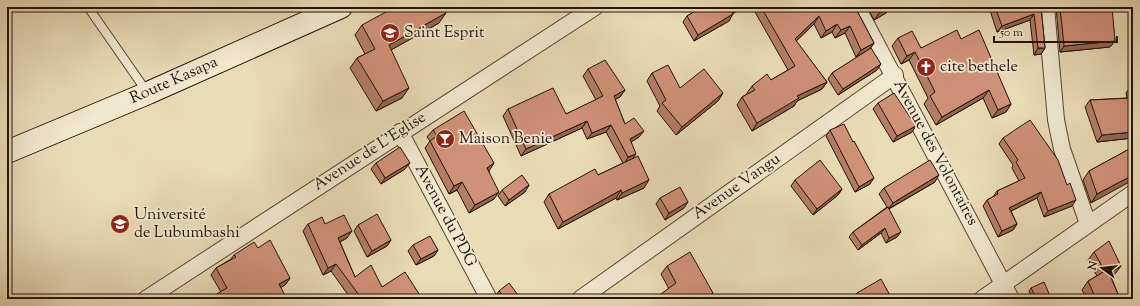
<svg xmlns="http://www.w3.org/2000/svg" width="1140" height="306" font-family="'Sorts Mill Goudy',serif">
	<rect width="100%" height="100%" fill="#eadbb7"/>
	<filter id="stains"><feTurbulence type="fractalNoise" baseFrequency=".005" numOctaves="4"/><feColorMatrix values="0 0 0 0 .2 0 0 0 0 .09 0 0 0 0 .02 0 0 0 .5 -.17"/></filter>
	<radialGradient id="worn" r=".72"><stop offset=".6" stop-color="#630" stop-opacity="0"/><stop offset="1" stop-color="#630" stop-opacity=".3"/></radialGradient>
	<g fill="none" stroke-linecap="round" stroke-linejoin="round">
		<g stroke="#544433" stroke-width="10">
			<polyline id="lane" points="88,7 147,92"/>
		</g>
		<g stroke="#544433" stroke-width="18">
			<g id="street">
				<polyline points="857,7 1011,299"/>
				<polyline points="1046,7 1056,120 1062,149 1088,224"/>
				<polyline points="400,132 489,299"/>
				<polyline points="146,299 595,7"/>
				<polyline points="580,299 895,75"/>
				<polyline points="982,299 1133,193"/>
			</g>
		</g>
		<g stroke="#221207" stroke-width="24">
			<polyline id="secondary" points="7,152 148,93 341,7"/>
		</g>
		<use href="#lane" stroke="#f1e8d0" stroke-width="8"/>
		<use href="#street" stroke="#f1e8d0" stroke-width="16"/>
		<use href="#secondary" stroke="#f1e8d0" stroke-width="22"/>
	</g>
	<g fill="#b37d68" stroke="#221207">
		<polygon points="698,7 745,7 732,14 729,21 694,41 683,22 687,16 699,9"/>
		<polygon points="759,7 855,7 874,43 870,49 877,70 838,95 828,79 832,73 862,54 856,57 845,33 835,38 832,32 821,38 814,24 796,41 827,82 822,89 797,101 794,106 752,131 737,105 742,97 747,94 747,93 752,86 771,80 788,70 755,12"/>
		<polygon points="867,7 891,7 886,13 874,20"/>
		<polygon points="944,7 955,7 946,10"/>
		<polygon points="989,7 1041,7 1045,48 1041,54 1034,55 1030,20 997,32"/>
		<polygon points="1056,7 1111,7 1115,41 1110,47 1060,52"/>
		<polygon points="439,23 391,50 402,98 376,111 350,68 357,58 365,54 355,35 362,25"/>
		<polygon points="898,38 921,48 961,39 1011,104 1006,112 992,118 983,98 936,125 924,104 928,98 909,60 901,64 892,46"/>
		<polygon points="588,69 625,90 620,97 615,99 625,124 639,137 631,142 632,159 644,188 617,200 616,198 558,229 544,202 549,194 598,175 623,163 606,132 587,139 582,128 521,156 503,116 508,109 566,114 596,100 583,76"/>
		<polygon points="652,73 680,88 723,93 718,101 676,135 657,111 660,106 647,81"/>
		<polygon points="1131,86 1133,86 1133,138 1097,142 1085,107 1090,100 1127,98 1126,93"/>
		<polygon points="878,103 912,132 893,142 873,109"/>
		<polygon points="433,130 489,171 494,199 469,213 457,190 449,194 425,148 430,141 427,137"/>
		<polygon points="830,130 853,142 870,184 855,192 826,136"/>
		<polygon points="1003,138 1072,206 1044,217 1037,198 1011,211 1017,224 1013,230 998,237 983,206 987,200 993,197 997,191 1019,181 1012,168 1013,165 999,144"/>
		<polygon points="1133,147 1091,203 1083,180 1089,171"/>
		<polygon points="376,163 405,169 381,184 371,169"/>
		<polygon points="795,180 842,189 838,195 813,215 791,186"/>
		<polygon points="935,182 889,209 897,237 886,243 881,233 858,250 849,237 853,232 887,207 879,194 884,188"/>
		<polygon points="529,185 525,192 505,206 498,196 502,190"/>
		<polygon points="660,198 684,208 665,220 656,204"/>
		<polygon points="1133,206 1133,221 1130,211"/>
		<polygon points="308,224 325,224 347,238 340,242 355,277 382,287 419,299 351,299 331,271 323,275 303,231"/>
		<polygon points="358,225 391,240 387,246 367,257 354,231"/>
		<polygon points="413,245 438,250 434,256 416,265 408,251"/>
		<polygon points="258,248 290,278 285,285 281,287 221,292 211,275 216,268 231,259 234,255"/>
		<polygon points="1094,252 1115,274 1111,277 1120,299 1087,299 1082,290 1088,281 1097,276 1088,260"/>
		<polygon points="667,266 713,293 708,299 654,299 669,289 661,274"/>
		<polygon points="1031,288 1048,299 1033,299 1029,291"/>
		<polygon points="499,291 521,299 501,299 497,294"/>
		<polygon points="857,293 892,299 853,299"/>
	</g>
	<g fill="#926655" stroke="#221207">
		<polygon points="738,7 745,7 726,17 731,11"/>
		<polygon points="889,7 891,7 886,13 874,20 880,12"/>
		<polygon points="948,7 955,7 946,10"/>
		<polygon points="446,13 439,23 382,55 389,45"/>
		<polygon points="733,14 729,21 694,41 698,35"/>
		<polygon points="1034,14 1030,20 997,32 1002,26"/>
		<polygon points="819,16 814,24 790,47 795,39"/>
		<polygon points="837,24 832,32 821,38 826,31"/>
		<polygon points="850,26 845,33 835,38 841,30"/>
		<polygon points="1115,41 1110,47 1060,52 1064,46"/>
		<polygon points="874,43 868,51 856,57 861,50"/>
		<polygon points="1038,48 1045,48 1041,54 1034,55"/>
		<polygon points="915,52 909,60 901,64 907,56"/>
		<polygon points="881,64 877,70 838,95 843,89"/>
		<polygon points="827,82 822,89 797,101 794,106 752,131 757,123 797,96"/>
		<polygon points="409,88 402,98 376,111 383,101"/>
		<polygon points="625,90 620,97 609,103 614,96"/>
		<polygon points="989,90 983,98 936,125 942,117"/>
		<polygon points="723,93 718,101 676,135 682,127"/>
		<polygon points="1011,104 1006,112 992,118 998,110"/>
		<polygon points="587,121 582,128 521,156 526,149"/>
		<polygon points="611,125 606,132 587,139 592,133"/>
		<polygon points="916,126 912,132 893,142 897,136"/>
		<polygon points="644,131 639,137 625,146 630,139"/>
		<polygon points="1133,132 1133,138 1097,142 1102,135"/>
		<polygon points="636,154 631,161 624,164 628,157"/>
		<polygon points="410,163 405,169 381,184 385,178"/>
		<polygon points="494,163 489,171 481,175 487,168"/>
		<polygon points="939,175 935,182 888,209 893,203"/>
		<polygon points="1133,175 1133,180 1091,203 1097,194"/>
		<polygon points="874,178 870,184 855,192 859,187"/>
		<polygon points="649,180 644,188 617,200 622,193"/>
		<polygon points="462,182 457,190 449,194 454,186"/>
		<polygon points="529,185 525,192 505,206 509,200"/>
		<polygon points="842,189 838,195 813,215 817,209"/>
		<polygon points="621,190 616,198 558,229 563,222"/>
		<polygon points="499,192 494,199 469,213 475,205"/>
		<polygon points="1041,192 1037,198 1005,214 1009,208"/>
		<polygon points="1076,200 1072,206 1044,217 1048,211"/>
		<polygon points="688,202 684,208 665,220 669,213"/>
		<polygon points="1017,224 1013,230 998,237 1002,231"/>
		<polygon points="885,228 881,233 858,250 862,245"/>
		<polygon points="352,231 347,238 333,245 338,238"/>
		<polygon points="901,232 897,237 886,243 889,238"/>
		<polygon points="391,240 387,246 367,257 372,251"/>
		<polygon points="438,250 434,256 416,265 421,259"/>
		<polygon points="336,264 331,271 323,275 328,268"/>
		<polygon points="1121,266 1115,274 1103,281 1109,273"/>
		<polygon points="290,278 285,285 275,291 279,284"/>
		<polygon points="713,293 708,299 702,299"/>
	</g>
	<g fill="#d09179" stroke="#221207">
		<polygon points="395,7 443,7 446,13 389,45 409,88 383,101 357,58 375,49 362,25"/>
		<polygon points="702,7 738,7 731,11 733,14 698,35 687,16"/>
		<polygon points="761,7 855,7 874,43 861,50 850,26 841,30 837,24 826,31 819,16 795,39 827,82 797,96 799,98 757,123 742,97 755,90 752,86 767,74 771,80 795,66"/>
		<polygon points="877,7 889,7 880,12"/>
		<polygon points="995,7 1041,7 1045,48 1038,48 1034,14 1002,26"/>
		<polygon points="1060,7 1112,7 1115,41 1064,46"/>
		<polygon points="957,30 961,39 979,30 1011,104 998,110 989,90 942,117 930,96 935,92 915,52 907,56 898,38 912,31 921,48"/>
		<polygon points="871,48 881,64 843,89 832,73"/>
		<polygon points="605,60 625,90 614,96 625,124 634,118 644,131 630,139 636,154 628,157 611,125 592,133 587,121 526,149 508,109 553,88 566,114 603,96 588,69"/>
		<polygon points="668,65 680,88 704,69 723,93 682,127 662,103 666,100 652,73"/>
		<polygon points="1131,86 1133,86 1133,132 1102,135 1090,100 1133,98"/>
		<polygon points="894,93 916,126 897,136 878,103"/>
		<polygon points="464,111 494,163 487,168 499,192 475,205 462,182 454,186 430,141 437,136 433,130"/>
		<polygon points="1030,120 1058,160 1067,185 1070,183 1076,200 1048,211 1041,192 1009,208 1017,224 1002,231 987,200 998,194 997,191 1025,178 1016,162 1018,160 1003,138"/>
		<polygon points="844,124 853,142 854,141 874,178 859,187 830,130"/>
		<polygon points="400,147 410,163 385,178 376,163"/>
		<polygon points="1133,147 1133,175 1097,194 1089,171"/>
		<polygon points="638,156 649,180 622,193 621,190 563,222 549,194 595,169 598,175"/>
		<polygon points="820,160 842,189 817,209 795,180"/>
		<polygon points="930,160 939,175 893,203 884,188"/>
		<polygon points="522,175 529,185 509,200 502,190"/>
		<polygon points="680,187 688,202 669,213 660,198"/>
		<polygon points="888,207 901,232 889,238 885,228 862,245 853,232"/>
		<polygon points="377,214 391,240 372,251 358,225"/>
		<polygon points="344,215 352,231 338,238 355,277 371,265 382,287 405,272 421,297 417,299 362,299 336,264 328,268 308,224 322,217 325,224"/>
		<polygon points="430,236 438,250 421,259 413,245"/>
		<polygon points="270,240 290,278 279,284 287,299 208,299 227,288 216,268 236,257 234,255 254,242 258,248"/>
		<polygon points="1109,241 1121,266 1109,273 1120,299 1099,299 1098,298 1096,299 1088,281 1105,271 1094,252"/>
		<polygon points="690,252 713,293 703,299 654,299 676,283 667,266"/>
		<polygon points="881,279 892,299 860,299 857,293"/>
		<polygon points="1044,282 1050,296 1044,299 1037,299 1031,288"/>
		<polygon points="509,283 521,299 506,299 499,291"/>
	</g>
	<defs>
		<g id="school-disc" transform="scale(1)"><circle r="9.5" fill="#8f2418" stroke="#f1e8d0"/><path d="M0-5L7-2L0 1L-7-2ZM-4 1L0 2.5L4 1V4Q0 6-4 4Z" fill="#fff"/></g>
		<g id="church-disc" transform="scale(1)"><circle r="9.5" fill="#8f2418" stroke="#f1e8d0"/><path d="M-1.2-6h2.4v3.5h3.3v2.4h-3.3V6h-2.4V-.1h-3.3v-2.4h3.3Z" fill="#fff"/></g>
		<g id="bar-disc" transform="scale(1)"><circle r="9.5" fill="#8f2418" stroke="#f1e8d0"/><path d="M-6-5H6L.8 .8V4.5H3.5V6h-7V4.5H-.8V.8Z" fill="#fff"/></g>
		<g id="university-disc" transform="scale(1)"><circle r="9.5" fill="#8f2418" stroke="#f1e8d0"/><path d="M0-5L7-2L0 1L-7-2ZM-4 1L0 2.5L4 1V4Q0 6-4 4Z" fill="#fff"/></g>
	</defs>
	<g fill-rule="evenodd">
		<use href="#school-disc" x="390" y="33"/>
		<use href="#church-disc" x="926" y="67"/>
		<use href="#bar-disc" x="445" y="139"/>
		<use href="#university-disc" x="120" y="224"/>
	</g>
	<g text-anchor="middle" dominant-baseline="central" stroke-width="3.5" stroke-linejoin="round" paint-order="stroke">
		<g font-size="16" fill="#221207" stroke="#f1e8d0" text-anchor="start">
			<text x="404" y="33">Saint Esprit</text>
			<text x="940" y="67">cite bethele</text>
			<text x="459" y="139">Maison Benie</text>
			<text x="134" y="215">Université<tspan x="134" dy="18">de Lubumbashi</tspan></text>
		</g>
		<g font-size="16" fill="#221207" stroke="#f1e8d0">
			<text transform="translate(174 81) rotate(-24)">Route Kasapa</text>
			<text transform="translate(370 152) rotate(-33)">Avenue de L'Eglise</text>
			<text transform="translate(935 153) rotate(62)">Avenue des Volontaires</text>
			<text transform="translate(737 187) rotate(-35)">Avenue Vangu</text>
			<text transform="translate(445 216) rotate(62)">Avenue du PDG</text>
		</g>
	</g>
	<rect width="1140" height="306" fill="none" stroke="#eadbb7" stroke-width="24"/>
	<rect x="8" y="8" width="1124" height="290" fill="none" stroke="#221207" stroke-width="2"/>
	<rect x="12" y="12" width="1116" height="282" fill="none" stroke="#221207"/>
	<g transform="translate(1102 268) rotate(285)" stroke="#f1e8d0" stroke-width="3" paint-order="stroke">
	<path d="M0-3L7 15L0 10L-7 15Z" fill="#221207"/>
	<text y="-6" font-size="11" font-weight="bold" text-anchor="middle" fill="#221207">N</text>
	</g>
	<path d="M994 36v6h123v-6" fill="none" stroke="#221207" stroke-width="2"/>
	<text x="1000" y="36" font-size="12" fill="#221207" stroke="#f1e8d0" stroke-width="3" paint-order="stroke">50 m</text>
	<rect width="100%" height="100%" filter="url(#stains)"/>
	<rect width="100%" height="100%" fill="url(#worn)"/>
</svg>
